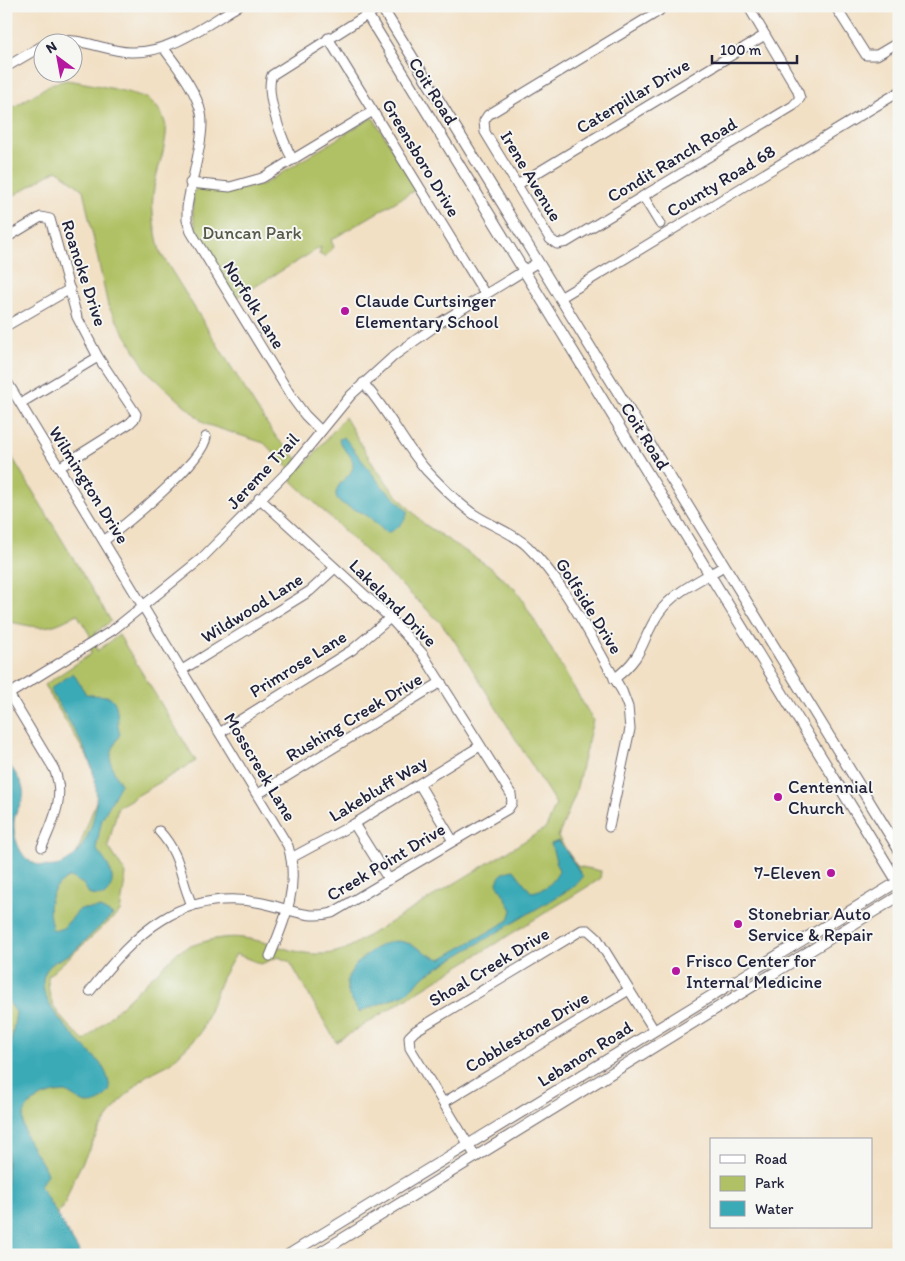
<svg xmlns="http://www.w3.org/2000/svg" width="905" height="1261" font-family="Itim,sans-serif">
	<rect width="100%" height="100%" fill="#f6f6f2"/>
	<filter id="ink" filterUnits="userSpaceOnUse"><feTurbulence type="fractalNoise" baseFrequency=".02" numOctaves="2"/><feDisplacementMap in="SourceGraphic" scale="10" xChannelSelector="R" yChannelSelector="G"/><feConvolveMatrix kernelMatrix="1 2 1 2 8 2 1 2 1" color-interpolation-filters="sRGB"/></filter>
	<filter id="wash" filterUnits="userSpaceOnUse"><feTurbulence type="fractalNoise" baseFrequency=".0096" numOctaves="4" result="noise"/><feDisplacementMap in="SourceGraphic" scale="20" xChannelSelector="R" yChannelSelector="G"/><feGaussianBlur stdDeviation="1.12" result="paint"/><feColorMatrix in="noise" values="0 0 0 0 0 0 0 0 0 0 0 0 0 0 0 0 0 1.4 0 .05"/><feComposite in="paint" operator="in"/></filter>
	<g filter="url(#wash)">
		<rect width="100%" height="100%" fill="#f2e0c5"/>
		<g fill="#b0c165" stroke="#697250">
			<path d="M66 80C81 82 136 92 148 99 159 106 168 122 166 135 164 155 155 174 153 195 151 214 156 233 160 252L261 415 277 438 304 466 345 417 374 466 394 492 424 524 490 567 517 591 593 720 575 795 558 837 577 866 601 871 600 879 336 1042 290 962 278 957 261 964 236 954 222 978 200 1034 169 1064 146 1076 121 1100 99 1130 72 1183 64 1206 26 1247 12 1255H6V913L74 861 101 788 92 765 44 685 91 654 90 635 77 614C47 632 39 628 6 621V447L111 621 95 633 97 651 119 635 196 761 118 807 108 846 126 874 120 912 48 976C47 1008 63 1020 84 1041L179 951C198 942 223 935 243 938 270 941 296 956 323 954 331 954 339 951 346 949L546 828 556 804 454 640 441 623 291 480 295 475 264 443 205 424 147 371 108 306 83 190 57 170 6 200V112L51 84Z"/>
			<path d="M371 118 374 119 417 189 331 240 334 247 325 257 319 254 321 247 236 298C215 263 184 231 195 189L200 187 236 190 264 184Z"/>
		</g>
		<g fill="#3aaab7" stroke="#2e6679">
			<path d="M344 437 381 485 407 510C409 520 395 531 386 533 379 527 374 520 366 515 357 508 328 505 338 487 342 479 353 475 353 465 353 453 340 449 339 439Z"/>
			<path d="M73 673 86 694C93 696 99 695 106 696 122 699 115 723 120 734 108 757 107 762 121 784L102 819 96 849C108 864 121 880 104 896L90 895 83 884 70 877C47 889 46 907 53 931L63 928 80 909 100 908 113 915C99 926 87 940 74 951 67 957 57 959 51 965 21 993 83 1043 99 1062 106 1070 109 1080 110 1090 93 1113 85 1103 66 1092 44 1093 18 1102 24 1129 27 1146 42 1158 47 1174L40 1186 81 1255H6L8 1061 16 1012 6 999V759C11 768 21 779 23 789 25 799 20 804 16 813 11 825 15 842 22 853 27 861 35 865 44 866 82 872 99 817 96 788 92 751 67 720 50 689Z"/>
			<path d="M558 841 565 849 583 877 575 886 427 974 405 994 359 1012C354 1004 348 997 347 988 344 967 378 942 396 941 415 941 425 956 441 959L509 920 512 910 497 883C499 874 505 871 514 870L531 892C546 890 553 883 559 871L551 844Z"/>
		</g>
	</g>
	<g filter="url(#ink)">
		<g fill="none" stroke-linecap="round" stroke-linejoin="round">
			<g stroke="#6b646b" stroke-width="11">
				<g id="minor">
					<polyline points="663,6 659,11 488,115 484,121 485,132 550,239 557,244 567,242 793,106 800,98 797,89 748,6"/>
					<polyline points="835,6 866,55 877,55 899,42"/>
					<polyline points="328,38 485,294"/>
					<path d="M54 42C79 36 104 51 130 52 169 54 206 25 238 6"/>
					<path d="M163 47C177 67 196 89 201 113 206 134 190 184 187 208V220L191 232 291 396 305 415 321 431"/>
					<polyline points="6,67 42,46"/>
					<path d="M293 160C283 142 264 94 272 75L381 6"/>
					<polyline points="190,183 230,187 262,178 373,111"/>
					<polyline points="517,185 765,35"/>
					<polyline points="643,196 660,224"/>
					<polyline points="6,238 41,217 50,219 77,317 98,357 136,414 135,418 130,423 60,467"/>
					<polyline points="560,298 899,92"/>
					<polyline points="6,326 70,289"/>
					<path d="M6 380 288 846C300 886 285 920 270 956"/>
					<path d="M363 383C388 410 403 444 427 471 441 486 456 501 472 513 489 525 512 532 527 546 568 586 593 643 622 691L628 707 630 729 609 827"/>
					<polyline points="21,403 98,357"/>
					<path d="M105 540C127 523 203 462 206 437"/>
					<polyline points="182,670 310,591 335,568"/>
					<path d="M614 679C646 655 640 641 659 613 674 591 701 580 724 566"/>
					<path d="M6 689 54 769C66 797 53 821 42 847"/>
					<polyline points="6,696 113,630 201,559 292,467 351,395 395,355 441,322 538,262"/>
					<polyline points="221,732 352,650 390,618"/>
					<polyline points="419,784 453,841"/>
					<polyline points="258,794 441,682"/>
					<polyline points="354,824 389,880"/>
					<path d="M159 831C182 856 179 876 192 905"/>
					<polyline points="291,858 354,824 480,746"/>
					<path d="M90 991C135 933 182 887 262 903 288 908 306 920 332 913L508 809 512 803 511 794 422 653 390 618 259 498"/>
					<polyline points="443,1103 629,990"/>
					<polyline points="476,1157 410,1048 409,1037 415,1031 582,930 588,930 597,938 654,1030"/>
				</g>
			</g>
			<g stroke="#6b646b" stroke-width="12">
				<g id="major">
					<polyline points="362,6 899,884"/>
					<polyline points="381,6 899,850"/>
					<polyline points="288,1255 899,881"/>
					<polyline points="316,1255 899,896"/>
				</g>
			</g>
			<use href="#minor" stroke="#fff" stroke-width="9"/>
			<use href="#major" stroke="#fff" stroke-width="10"/>
		</g>
	</g>
	<g fill="#b5179e" stroke="#f6f6f2" stroke-width="2">
		<circle cx="345" cy="311" r="5"/>
		<circle cx="778" cy="797" r="5"/>
		<circle cx="831" cy="873" r="5"/>
		<circle cx="738" cy="924" r="5"/>
		<circle cx="676" cy="971" r="5"/>
	</g>
	<g text-anchor="middle" dominant-baseline="central" stroke-width="4" stroke-linejoin="round" paint-order="stroke">
		<g font-size="18" fill="#22223b" stroke="#f6f6f2">
			<text transform="translate(433 91) rotate(58)">Coit Road</text>
			<text transform="translate(633 96) rotate(-31)">Caterpillar Drive</text>
			<text transform="translate(421 158) rotate(59)">Greensboro Drive</text>
			<text transform="translate(672 160) rotate(-31)">Condit Ranch Road</text>
			<text transform="translate(531 176) rotate(59)">Irene Avenue</text>
			<text transform="translate(721 181) rotate(-31)">County Road 68</text>
			<text transform="translate(84 273) rotate(72)">Roanoke Drive</text>
			<text transform="translate(254 305) rotate(58)">Norfolk Lane</text>
			<text transform="translate(645 436) rotate(58)">Coit Road</text>
			<text transform="translate(263 471) rotate(-47)">Jereme Trail</text>
			<text transform="translate(89 485) rotate(58)">Wilmington Drive</text>
			<text transform="translate(393 603) rotate(45)">Lakeland Drive</text>
			<text transform="translate(589 606) rotate(58)">Golfside Drive</text>
			<text transform="translate(252 608) rotate(-32)">Wildwood Lane</text>
			<text transform="translate(298 664) rotate(-32)">Primrose Lane</text>
			<text transform="translate(354 717) rotate(-31)">Rushing Creek Drive</text>
			<text transform="translate(260 767) rotate(59)">Mosscreek Lane</text>
			<text transform="translate(378 789) rotate(-31)">Lakebluff Way</text>
			<text transform="translate(386 862) rotate(-31)">Creek Point Drive</text>
			<text transform="translate(489 967) rotate(-31)">Shoal Creek Drive</text>
			<text transform="translate(527 1032) rotate(-31)">Cobblestone Drive</text>
			<text transform="translate(585 1054) rotate(-32)">Lebanon Road</text>
		</g>
		<g font-size="18" fill="#545a4a" stroke="#f6f6f2">
			<text x="252" y="233">Duncan Park</text>
		</g>
		<g font-size="18" fill="#22223b" stroke="#f6f6f2" text-anchor="start">
			<text x="355" y="301">Claude Curtsinger<tspan x="355" dy="21">Elementary School</tspan></text>
			<text x="788" y="787">Centennial<tspan x="788" dy="21">Church</tspan></text>
			<text x="821" y="873" text-anchor="end">7-Eleven</text>
			<text x="748" y="914">Stonebriar Auto<tspan x="748" dy="21">Service &amp; Repair</tspan></text>
			<text x="686" y="961">Frisco Center for<tspan x="686" dy="21">Internal Medicine</tspan></text>
		</g>
	</g>
	<rect width="905" height="1261" fill="none" stroke="#f6f6f2" stroke-width="25"/>
	<rect x="710" y="1138" width="162" height="90" fill="#f6f6f2" stroke="#a1a1a9"/>
	<rect x="720" y="1155" width="25" height="8" fill="#ffffff" stroke="#a1a1a9"/>
	<text x="755" y="1164" font-size="15" fill="#22223b">Road</text>
	<rect x="720" y="1176" width="25" height="15" fill="#b0c165" stroke="#a1a1a9"/>
	<text x="755" y="1188" font-size="15" fill="#22223b">Park</text>
	<rect x="720" y="1201" width="25" height="15" fill="#3aaab7" stroke="#a1a1a9"/>
	<text x="755" y="1214" font-size="15" fill="#22223b">Water</text>
	<g transform="translate(58 58) rotate(328)"><circle r="24" fill="#f6f6f2" stroke="#a1a1a9"/>
	<path d="M0-4L9 19L0 12L-9 19Z" fill="#b5179e"/>
	<text y="-8" font-size="14" font-weight="bold" text-anchor="middle" fill="#22223b">N</text>
	</g>
	<path d="M712 55v8h85v-8" fill="none" stroke="#22223b" stroke-width="2.5"/>
	<text x="720" y="55" font-size="15" fill="#22223b" stroke="#f6f6f2" stroke-width="4" paint-order="stroke">100 m</text>
</svg>
